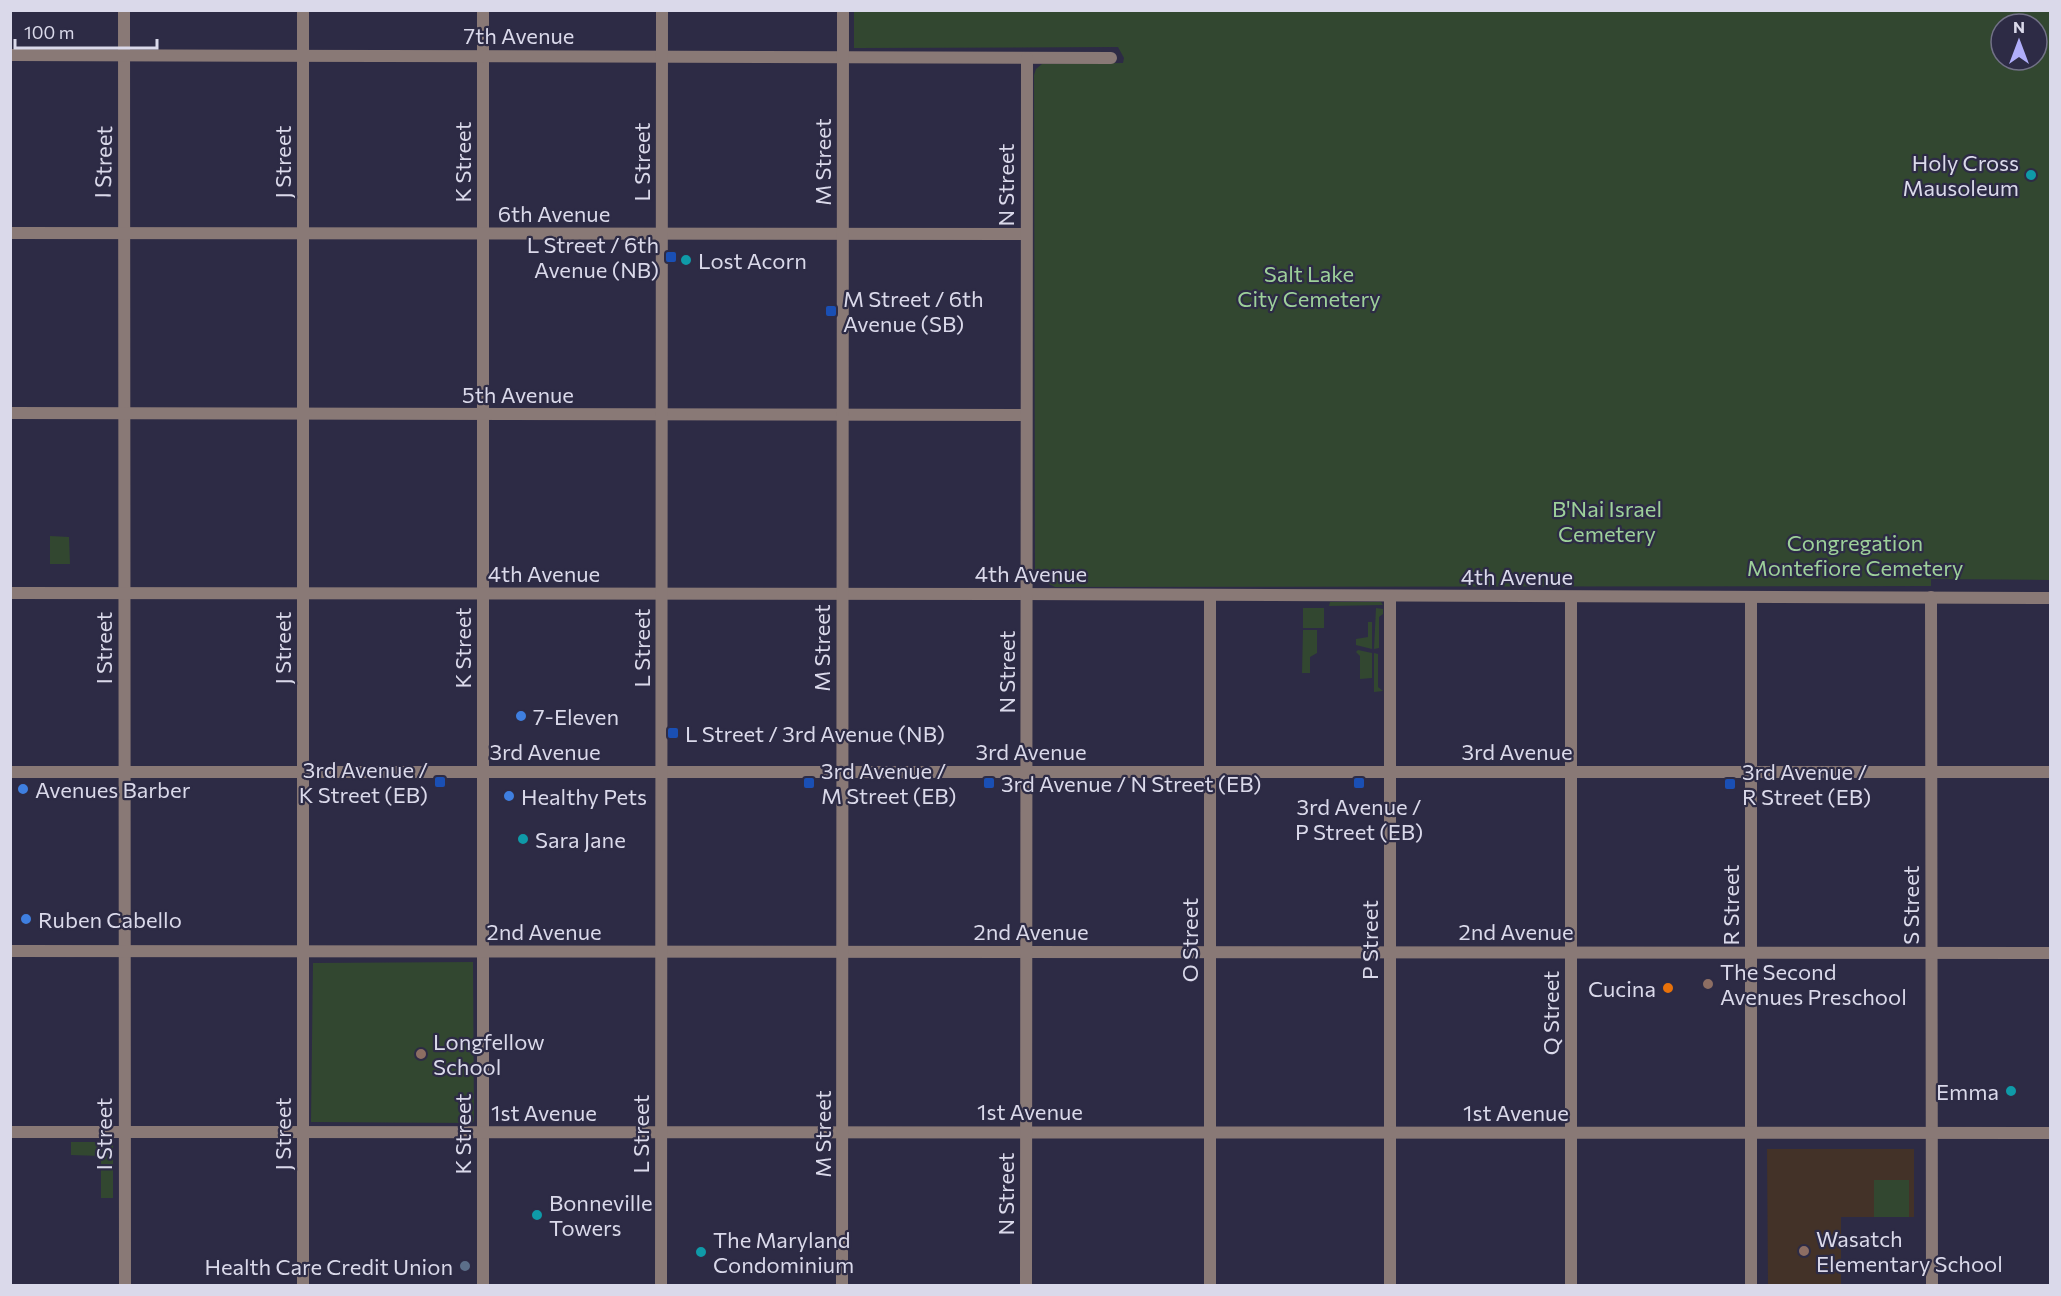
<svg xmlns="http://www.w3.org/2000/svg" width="2061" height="1296" font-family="Commissioner,sans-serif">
	<rect width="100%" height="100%" fill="#2d2b45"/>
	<polygon fill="#433228" points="1767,1149 1914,1149 1914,1217 1841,1217 1841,1285 1768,1285"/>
	<g fill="#324730" fill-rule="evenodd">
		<path d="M854 11H2050V580L1931 579V586L1055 587 1037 578 1035 570 1034 75 1036 69 1042 64 1123 63 1124 58 1118 47 854 48ZM2001 24H2037V60H2001Z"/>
		<polygon points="50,536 69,537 70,564 50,564"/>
		<polygon points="1330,602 1381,602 1383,605 1329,606"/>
		<rect x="1303" y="608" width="21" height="20"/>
		<polygon points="1376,608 1383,609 1383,614 1379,617 1379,648 1374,649"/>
		<polygon points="1368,622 1372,622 1372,649 1356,645 1356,639 1368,637"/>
		<polygon points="1303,630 1317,630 1317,653 1310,657 1310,673 1302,673"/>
		<polygon points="1358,650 1372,653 1372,678 1360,679 1360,656 1356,652"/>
		<polygon points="1374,653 1378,654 1378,687 1383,691 1374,692"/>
		<polygon points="473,962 474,1121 472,1123 311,1122 313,963"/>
		<polygon points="71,1142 113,1142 113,1198 101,1198 101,1156 71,1155"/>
		<rect x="1874" y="1180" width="35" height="37"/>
	</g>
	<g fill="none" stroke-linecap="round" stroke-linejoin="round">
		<g stroke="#897976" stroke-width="12">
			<polyline points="124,10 125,1286"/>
			<polyline points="483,10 483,1286"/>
			<polyline points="10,55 1111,58"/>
			<polyline points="10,233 1025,234"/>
			<polyline points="10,413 1026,415"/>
			<polyline points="10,593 1007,594 2050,598"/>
			<polyline points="1390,596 1390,1286"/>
			<polyline points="1751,597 1751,1286"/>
			<polyline points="1931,597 1932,1286"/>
			<polyline points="10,772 2050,772"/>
			<polyline points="10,951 2050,953"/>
			<polyline points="10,1132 2050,1133"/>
			<polyline points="303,1286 303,10"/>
			<polyline points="661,1286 662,10"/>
			<polyline points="842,1286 843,10"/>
			<polyline points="1026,1286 1027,58"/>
			<polyline points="1210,1286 1210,595"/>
			<polyline points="1571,1286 1571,597"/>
		</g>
	</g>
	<g fill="#0f9aa8" stroke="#2d2b45" stroke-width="2">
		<circle cx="2031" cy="175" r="6"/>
		<circle cx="686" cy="260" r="6"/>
		<circle cx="523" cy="839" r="6"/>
		<circle cx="2011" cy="1091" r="6"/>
		<circle cx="537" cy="1215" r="6"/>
		<circle cx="701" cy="1252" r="6"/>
	</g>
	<g fill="#1a4fb4" stroke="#2d2b45" stroke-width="2">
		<rect x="665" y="251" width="12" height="12" rx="3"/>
		<rect x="825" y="305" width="12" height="12" rx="3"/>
		<rect x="667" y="727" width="12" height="12" rx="3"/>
		<rect x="434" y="776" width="12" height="12" rx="3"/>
		<rect x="803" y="777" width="12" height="12" rx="3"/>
		<rect x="983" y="777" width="12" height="12" rx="3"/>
		<rect x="1353" y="777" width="12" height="12" rx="3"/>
		<rect x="1724" y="778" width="12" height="12" rx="3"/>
	</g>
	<g fill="#3f7fe0" stroke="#2d2b45" stroke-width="2">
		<circle cx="521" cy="716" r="6"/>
		<circle cx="23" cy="789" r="6"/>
		<circle cx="509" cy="796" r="6"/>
		<circle cx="26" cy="919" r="6"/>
	</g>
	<g fill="#8d6e63" stroke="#2d2b45" stroke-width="2">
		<circle cx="1708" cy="984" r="6"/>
		<circle cx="421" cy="1054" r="6"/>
		<circle cx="1804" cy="1251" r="6"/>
	</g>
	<circle fill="#e8710a" stroke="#2d2b45" stroke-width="2" cx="1668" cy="988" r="6"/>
	<circle fill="#5c6f8a" stroke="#2d2b45" stroke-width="2" cx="465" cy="1266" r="6"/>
	<g text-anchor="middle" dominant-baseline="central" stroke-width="4.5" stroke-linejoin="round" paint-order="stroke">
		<g font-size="22" fill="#dad9ea" stroke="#2d2b45">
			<text x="519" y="35">7th Avenue</text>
			<text transform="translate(103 162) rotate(-89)">I Street</text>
			<text transform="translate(282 162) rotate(-90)">J Street</text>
			<text transform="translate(462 162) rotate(-90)">K Street</text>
			<text transform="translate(641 162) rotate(-90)">L Street</text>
			<text transform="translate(822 162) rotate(-90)">M Street</text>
			<text transform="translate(1005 185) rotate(-90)">N Street</text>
			<text x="554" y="213">6th Avenue</text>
			<text x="518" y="394">5th Avenue</text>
			<text x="544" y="573">4th Avenue</text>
			<text x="1031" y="573">4th Avenue</text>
			<text x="1517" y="576">4th Avenue</text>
			<text transform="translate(103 648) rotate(-90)">I Street</text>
			<text transform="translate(282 648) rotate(-90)">J Street</text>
			<text transform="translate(462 648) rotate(-90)">K Street</text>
			<text transform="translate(641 648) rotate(-90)">L Street</text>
			<text transform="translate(821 648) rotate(-90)">M Street</text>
			<text transform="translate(1006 672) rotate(-90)">N Street</text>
			<text x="545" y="751">3rd Avenue</text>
			<text x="1031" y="751">3rd Avenue</text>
			<text x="1517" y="751">3rd Avenue</text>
			<text transform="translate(1730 905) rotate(-90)">R Street</text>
			<text transform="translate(1910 905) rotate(-90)">S Street</text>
			<text x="544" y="931">2nd Avenue</text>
			<text x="1031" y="931">2nd Avenue</text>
			<text x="1516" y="931">2nd Avenue</text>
			<text transform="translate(1189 940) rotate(-90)">O Street</text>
			<text transform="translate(1369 940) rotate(-90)">P Street</text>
			<text transform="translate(1550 1013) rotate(-90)">Q Street</text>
			<text x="1030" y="1111">1st Avenue</text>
			<text x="544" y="1112">1st Avenue</text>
			<text x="1516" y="1112">1st Avenue</text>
			<text transform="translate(103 1134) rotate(-90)">I Street</text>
			<text transform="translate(282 1134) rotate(-90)">J Street</text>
			<text transform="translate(462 1134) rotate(-90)">K Street</text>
			<text transform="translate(640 1134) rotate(-90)">L Street</text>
			<text transform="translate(822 1134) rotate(-90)">M Street</text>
			<text transform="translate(1005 1194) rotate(-90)">N Street</text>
		</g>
		<g font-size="22" fill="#dad9ea" stroke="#2d2b45" text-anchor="start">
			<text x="2019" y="162" text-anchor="end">Holy Cross<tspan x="2019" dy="25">Mausoleum</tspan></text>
			<text x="659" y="244" text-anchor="end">L Street / 6th<tspan x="659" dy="25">Avenue (NB)</tspan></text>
			<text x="698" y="260">Lost Acorn</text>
			<text x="843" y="298">M Street / 6th<tspan x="843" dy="25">Avenue (SB)</tspan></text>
			<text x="533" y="716">7-Eleven</text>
			<text x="685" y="733">L Street / 3rd Avenue (NB)</text>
			<text x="428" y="769" text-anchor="end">3rd Avenue /<tspan x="428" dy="25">K Street (EB)</tspan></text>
			<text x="821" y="770">3rd Avenue /<tspan x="821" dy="25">M Street (EB)</tspan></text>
			<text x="1742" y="771">3rd Avenue /<tspan x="1742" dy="25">R Street (EB)</tspan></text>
			<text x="1001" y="783">3rd Avenue / N Street (EB)</text>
			<text x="35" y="789">Avenues Barber</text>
			<text x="521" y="796">Healthy Pets</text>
			<text x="1359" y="806" text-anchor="middle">3rd Avenue /<tspan x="1359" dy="25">P Street (EB)</tspan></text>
			<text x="535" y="839">Sara Jane</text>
			<text x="38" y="919">Ruben Cabello</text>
			<text x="1720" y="971">The Second<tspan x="1720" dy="25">Avenues Preschool</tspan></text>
			<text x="1656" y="988" text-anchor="end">Cucina</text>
			<text x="433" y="1041">Longfellow<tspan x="433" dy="25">School</tspan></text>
			<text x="1999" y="1091" text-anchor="end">Emma</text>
			<text x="549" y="1202">Bonneville<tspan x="549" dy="25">Towers</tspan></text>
			<text x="1816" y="1238">Wasatch<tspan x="1816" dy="25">Elementary School</tspan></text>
			<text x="713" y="1239">The Maryland<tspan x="713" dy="25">Condominium</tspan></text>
			<text x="453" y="1266" text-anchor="end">Health Care Credit Union</text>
		</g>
		<g font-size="22" fill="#9dd09a" stroke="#2d2b45">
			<text x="1309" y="273">Salt Lake<tspan x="1309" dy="25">City Cemetery</tspan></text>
			<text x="1607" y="508">B'Nai Israel<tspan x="1607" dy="25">Cemetery</tspan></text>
			<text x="1855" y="542">Congregation<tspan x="1855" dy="25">Montefiore Cemetery</tspan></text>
		</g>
	</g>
	<rect width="2061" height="1296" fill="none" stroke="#dad9ea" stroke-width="24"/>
	<g transform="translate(2019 42)"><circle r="28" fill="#2d2b45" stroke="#727187" stroke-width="1.5"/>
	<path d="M0-4.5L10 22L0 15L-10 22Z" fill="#b0aefa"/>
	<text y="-9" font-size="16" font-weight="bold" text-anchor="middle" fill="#dad9ea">N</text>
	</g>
	<path d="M15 39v9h142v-9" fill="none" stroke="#dad9ea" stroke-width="3"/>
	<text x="24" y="39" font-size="18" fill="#dad9ea" stroke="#2d2b45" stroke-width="4.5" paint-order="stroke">100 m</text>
</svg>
